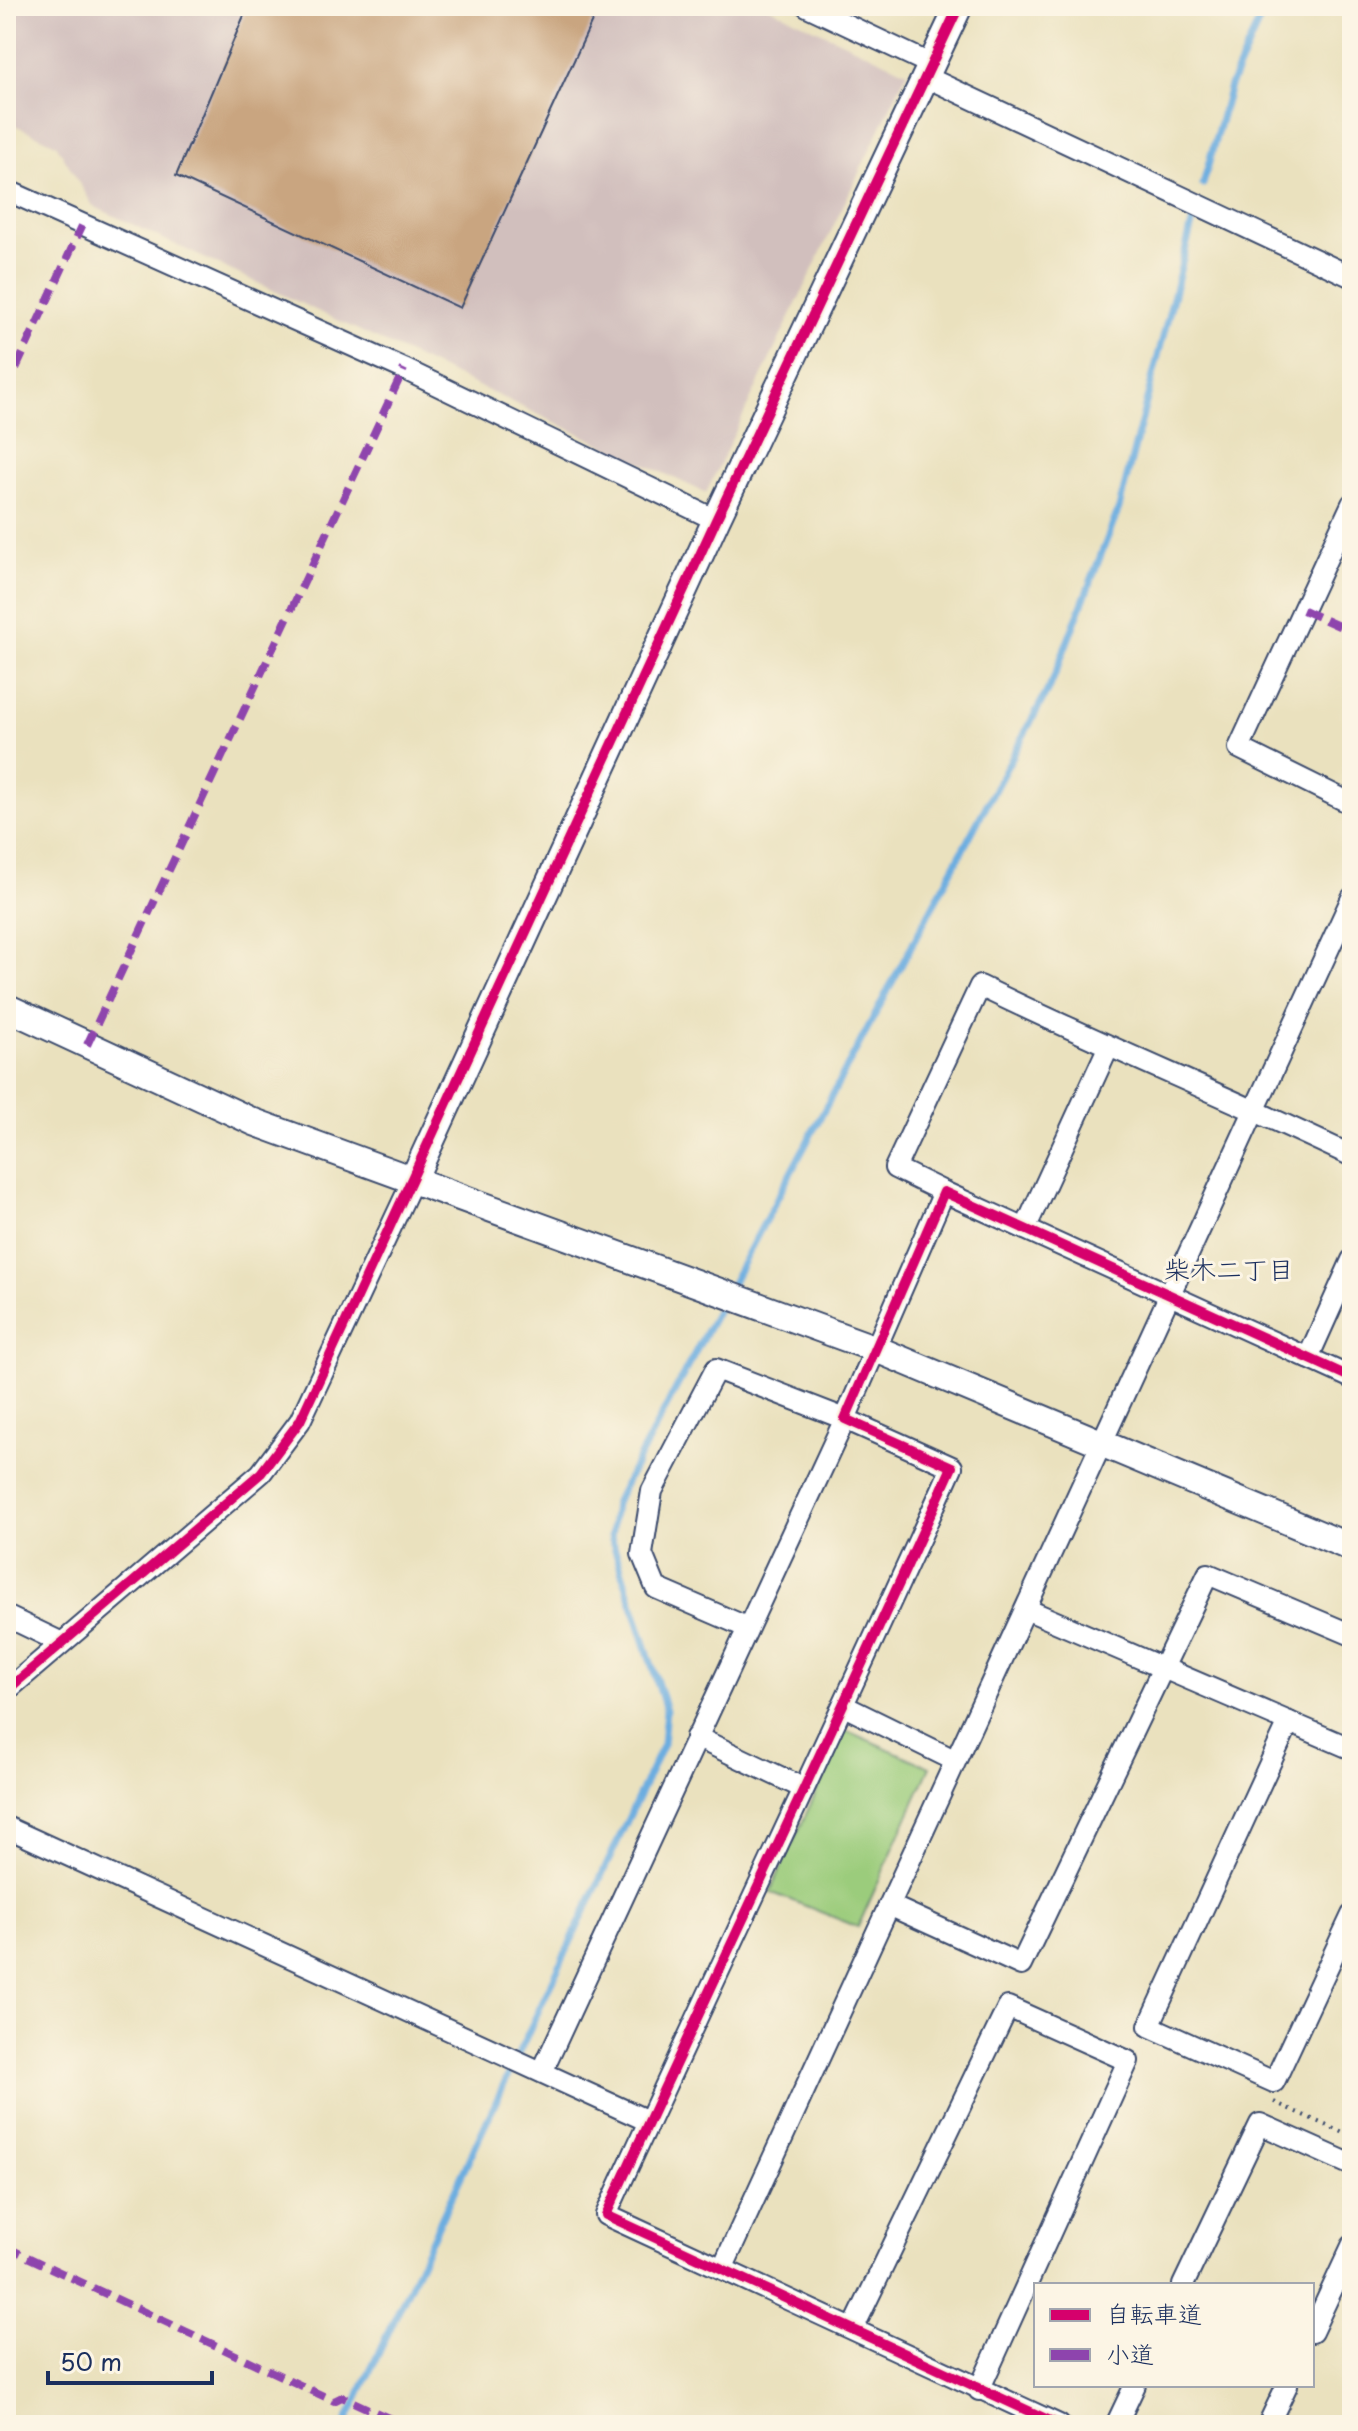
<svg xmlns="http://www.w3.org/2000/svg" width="1358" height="2431" font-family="'Playpen Sans','Klee One',sans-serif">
	<rect width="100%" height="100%" fill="#fcf5e5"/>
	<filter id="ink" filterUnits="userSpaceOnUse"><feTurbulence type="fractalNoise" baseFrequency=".0125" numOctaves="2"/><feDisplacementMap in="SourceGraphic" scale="16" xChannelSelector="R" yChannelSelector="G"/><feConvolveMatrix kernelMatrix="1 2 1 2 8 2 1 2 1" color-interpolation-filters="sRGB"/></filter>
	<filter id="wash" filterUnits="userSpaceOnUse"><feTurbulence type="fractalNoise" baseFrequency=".006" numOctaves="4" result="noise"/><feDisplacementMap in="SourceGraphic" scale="32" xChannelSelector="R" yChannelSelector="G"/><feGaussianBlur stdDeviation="1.8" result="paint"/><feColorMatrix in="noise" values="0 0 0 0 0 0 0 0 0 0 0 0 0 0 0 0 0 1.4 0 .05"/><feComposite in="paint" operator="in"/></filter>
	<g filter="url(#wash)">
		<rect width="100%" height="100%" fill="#eae1be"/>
		<polygon fill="#d1bfbd" points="6,6 766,6 907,72 706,493 93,206 56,144 6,121"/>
		<polygon fill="#9bcc7b" stroke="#5b7e6c" stroke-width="2" points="845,1730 930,1767 858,1927 770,1892"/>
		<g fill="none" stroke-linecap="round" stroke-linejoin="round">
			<g stroke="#6cade0" stroke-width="7">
				<polyline points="1203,184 1230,86 1266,6"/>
				<polyline points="345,2425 663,1744 666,1710 611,1537 615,1503 1052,682 1119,508 1193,220"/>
			</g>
		</g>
		<g id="blocks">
			<polygon fill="#c9a580" points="248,6 599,6 460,308 176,176"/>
		</g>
	</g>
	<g filter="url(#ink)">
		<use href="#blocks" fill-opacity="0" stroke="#3a4a6c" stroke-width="2"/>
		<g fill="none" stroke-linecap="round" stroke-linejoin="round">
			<g stroke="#3a4a6c" stroke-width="24">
				<g id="minor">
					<polyline points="807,6 930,64"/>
					<polyline points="924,76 1352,277"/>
					<polyline points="6,190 404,369 716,520"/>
					<polyline points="1352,504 1239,748 1352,804"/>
					<path d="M944 1192 895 1168 980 986C1103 1046 1229 1097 1352 1156"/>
					<polyline points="1025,1229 1108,1048"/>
					<polyline points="1308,1358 1352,1260"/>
					<polyline points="1028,1610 1352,1749"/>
					<polyline points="6,1616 60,1642"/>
					<polyline points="6,1691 261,1473 300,1421 413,1180"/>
					<polyline points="844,1706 954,1760"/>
					<polyline points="1289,1722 1149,2026 1274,2082 1352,1915"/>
					<polyline points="696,1737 803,1788"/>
					<polyline points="6,1827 648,2121"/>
					<polyline points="891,1906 1021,1965 1208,1574 1352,1635"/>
					<polyline points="542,2072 845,1419 716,1369 652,1491 642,1554 656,1588 746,1627"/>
					<polyline points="723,2267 1352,898"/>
					<polyline points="1183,2285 1260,2124 1352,2165"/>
					<polyline points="853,2329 1008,2007 1128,2061 979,2390"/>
					<polyline points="1312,2332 1352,2246"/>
					<path d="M1059 2425 606 2215C720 1965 839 1718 952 1467L845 1419 944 1192 1352 1378"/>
					<polyline points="1116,2425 1135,2385"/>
					<polyline points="1268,2425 1287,2385"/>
				</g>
			</g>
			<g stroke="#3a4a6c" stroke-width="30">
				<g id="tertiary">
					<polyline points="6,1007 254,1122 876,1349 1352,1548"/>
					<polyline points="413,1180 716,520 959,6"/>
				</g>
			</g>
			<polyline stroke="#3a4a6c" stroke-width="4" stroke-dasharray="2 6" stroke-linecap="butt" points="1274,2102 1352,2137"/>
			<use href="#minor" stroke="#fff" stroke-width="20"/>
			<use href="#tertiary" stroke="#fff" stroke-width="26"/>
			<g stroke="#8e44ad" stroke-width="8" stroke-dasharray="16 8" stroke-linecap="butt">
				<polyline points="6,390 82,226"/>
				<polyline points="1303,610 1352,632"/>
				<polyline points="87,1045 404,369"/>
				<polyline points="6,2247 334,2401 342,2397 404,2425"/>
			</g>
			<g stroke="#fcf5e5" stroke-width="15">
				<g id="cycleway">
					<polyline points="6,1691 261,1473 300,1421 716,520 959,6"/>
					<path d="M1059 2425 606 2215C720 1965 839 1718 952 1467L845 1419 944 1192 1352 1378"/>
				</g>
			</g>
			<use href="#cycleway" stroke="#d6006c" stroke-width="10"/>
		</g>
	</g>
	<g text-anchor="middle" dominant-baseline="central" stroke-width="6" stroke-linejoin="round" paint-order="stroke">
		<g font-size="26" fill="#1b2f5e" stroke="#fcf5e5">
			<text x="1229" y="1268">柴木二丁目</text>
		</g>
	</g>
	<rect width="1358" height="2431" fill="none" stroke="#fcf5e5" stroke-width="32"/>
	<rect x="1034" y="2283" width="280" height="104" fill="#fcf5e5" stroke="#a2a6af" stroke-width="2"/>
	<rect x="1050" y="2309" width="40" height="12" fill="#d6006c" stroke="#a2a6af" stroke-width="2"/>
	<text x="1106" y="2323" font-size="24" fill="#1b2f5e">自転車道</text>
	<rect x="1050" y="2349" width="40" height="12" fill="#8e44ad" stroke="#a2a6af" stroke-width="2"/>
	<text x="1106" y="2363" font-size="24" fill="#1b2f5e">小道</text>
	<path d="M48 2371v12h164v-12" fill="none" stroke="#1b2f5e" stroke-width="4"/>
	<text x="60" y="2371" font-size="24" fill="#1b2f5e" stroke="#fcf5e5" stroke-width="6" paint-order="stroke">50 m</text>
</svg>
